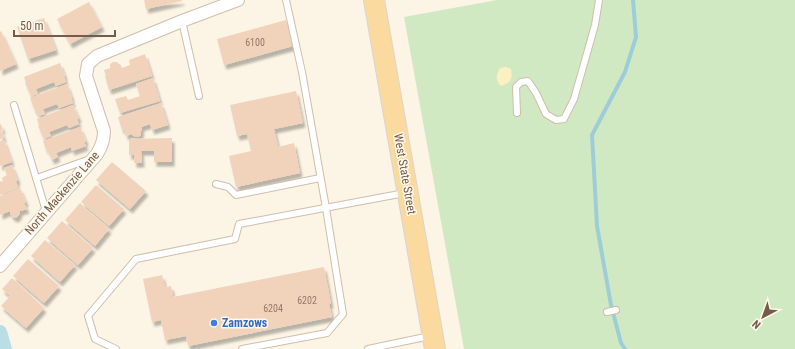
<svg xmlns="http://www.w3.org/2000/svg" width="795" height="349" font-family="'Roboto Condensed',sans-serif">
	<defs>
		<filter id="shadow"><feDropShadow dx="2.5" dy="4.5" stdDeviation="1" flood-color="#0004"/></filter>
	</defs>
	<rect width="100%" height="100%" fill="#fcf4e4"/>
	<polygon fill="#d1e9c3" points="497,0 795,0 795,349 464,349 404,17"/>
	<path fill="#fbf0bf" d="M506 67 511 69C513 78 511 83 501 86 495 80 496 75 500 68Z"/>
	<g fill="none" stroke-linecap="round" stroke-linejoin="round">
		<polyline stroke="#9fcdd7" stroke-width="4" points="625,349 621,343 611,305 597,226 592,135 625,72 636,37 633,0"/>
		<polyline stroke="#b9dee5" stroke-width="14" points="0,332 5,349"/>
	</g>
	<g fill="#f1d3bc" filter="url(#shadow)">
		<polygon points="144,0 182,0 182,1 146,9"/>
		<polygon points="89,2 102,27 70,44 57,19"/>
		<polygon points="44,18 56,50 28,59 17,27"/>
		<polygon points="286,20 293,46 224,65 217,39"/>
		<polygon points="1,31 16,64 0,71 0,32"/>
		<polygon points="145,54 152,76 109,90 105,76 106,76 104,70 110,68 110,64 113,62 117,62 119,64 120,64 122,68 130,65 129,60"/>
		<polygon points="60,63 65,76 64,76 66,82 56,86 54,82 36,89 38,94 31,96 25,83 26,83 24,77"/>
		<polygon points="153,78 160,101 120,113 115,99 126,96 128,100 140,96 136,84"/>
		<polygon points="67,84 72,98 71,98 73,103 59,108 57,104 43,109 45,114 39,116 37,112 36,112 33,106 30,98"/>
		<polygon points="296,91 303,123 274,129 278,147 294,143 300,173 236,187 229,156 251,151 247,134 237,136 230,105"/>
		<polygon points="161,103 168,125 152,130 150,124 141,127 142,131 141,131 141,135 138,137 134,136 131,134 126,136 124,129 122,130 118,117"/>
		<polygon points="73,105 79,118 77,119 79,124 69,128 67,125 49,132 51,136 44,139 38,126 39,126 37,119"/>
		<polygon points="0,123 3,129 1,130 4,138 0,139"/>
		<polygon points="80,127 86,141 84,142 86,146 72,151 71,147 56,153 58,157 52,160 47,149 46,150 43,141"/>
		<polygon points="172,138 172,162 154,162 154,151 141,151 142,163 134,163 134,155 129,155 129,139"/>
		<polygon points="4,140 12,162 0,166 0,141"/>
		<polygon points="112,162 146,191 130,209 96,180"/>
		<polygon points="12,165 18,180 16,181 18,188 0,195 0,181 3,182 2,178 7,175 4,168"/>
		<polygon points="96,185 124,209 109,226 81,202"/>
		<polygon points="20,188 26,202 24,203 27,209 20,211 19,215 16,218 13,217 10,214 10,211 0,215 0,196"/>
		<polygon points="80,203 109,229 95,246 65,220"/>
		<polygon points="62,221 93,248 78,265 47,238"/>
		<polygon points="45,240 75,265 60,282 31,256"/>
		<polygon points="28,259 59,286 44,303 13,276"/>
		<polygon points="324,267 331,304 329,304 332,317 188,346 186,336 165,340 161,320 152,322 143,279 162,275 165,287 171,286 173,297"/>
		<polygon points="12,278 44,308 26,328 1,306 10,296 2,289"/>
	</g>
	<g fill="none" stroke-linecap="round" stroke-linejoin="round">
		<g stroke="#cfbeae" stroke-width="8">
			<g id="service">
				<polyline points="182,21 199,96"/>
				<polyline points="14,105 46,211"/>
				<polyline points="517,113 516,87 521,82 528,81 536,93 546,114 556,120 564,119 574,99 595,25 599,0"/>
				<polyline points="37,178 90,159"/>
				<polyline points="216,184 228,187 236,195 320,178"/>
				<polyline points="607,312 616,310"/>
				<polyline points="116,349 95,339 88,316 136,259 235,239 239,224 405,193"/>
				<polyline points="242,349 327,333 343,314 326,208 302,72 286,0"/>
				<polyline points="368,349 430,336"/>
			</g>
		</g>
		<g stroke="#cfbeae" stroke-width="14">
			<path id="minor" d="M0 266 97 154C102 146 104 140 104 131L86 76 88 64 97 56 182 21 238 0"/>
		</g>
		<g stroke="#dbd4d0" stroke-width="22">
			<polyline id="primary" points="374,0 435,349"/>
		</g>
		<use href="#service" stroke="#fff" stroke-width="6"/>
		<use href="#minor" stroke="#fff" stroke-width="12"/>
		<use href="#primary" stroke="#fada9e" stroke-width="20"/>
	</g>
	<circle fill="#3f7fe0" stroke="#fff8eb" stroke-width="1.5" cx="214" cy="323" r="4"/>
	<g text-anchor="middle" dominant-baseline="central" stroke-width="3" stroke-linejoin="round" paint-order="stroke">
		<g font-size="10" fill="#937966">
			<text x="255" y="42">6100</text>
			<text x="307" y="300">6202</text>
			<text x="273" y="308">6204</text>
		</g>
		<g font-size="12" fill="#745b4a" stroke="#fff8eb">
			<text transform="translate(405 174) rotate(80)">West State Street</text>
			<text transform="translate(62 193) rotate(-49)">North Mackenzie Lane</text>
		</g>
		<g font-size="12" font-weight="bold" fill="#366cbe" stroke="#fff8eb" text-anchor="start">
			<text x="222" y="323">Zamzows</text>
		</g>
	</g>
	<g transform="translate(763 317) rotate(221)" stroke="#fff8eb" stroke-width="3" paint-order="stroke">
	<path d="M0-3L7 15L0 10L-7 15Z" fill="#745b4a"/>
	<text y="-6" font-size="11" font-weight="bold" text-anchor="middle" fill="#745b4a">N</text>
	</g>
	<path d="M14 30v6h101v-6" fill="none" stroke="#745b4a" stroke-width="2"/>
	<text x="20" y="30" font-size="12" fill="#745b4a" stroke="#fff8eb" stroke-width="3" paint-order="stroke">50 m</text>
</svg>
